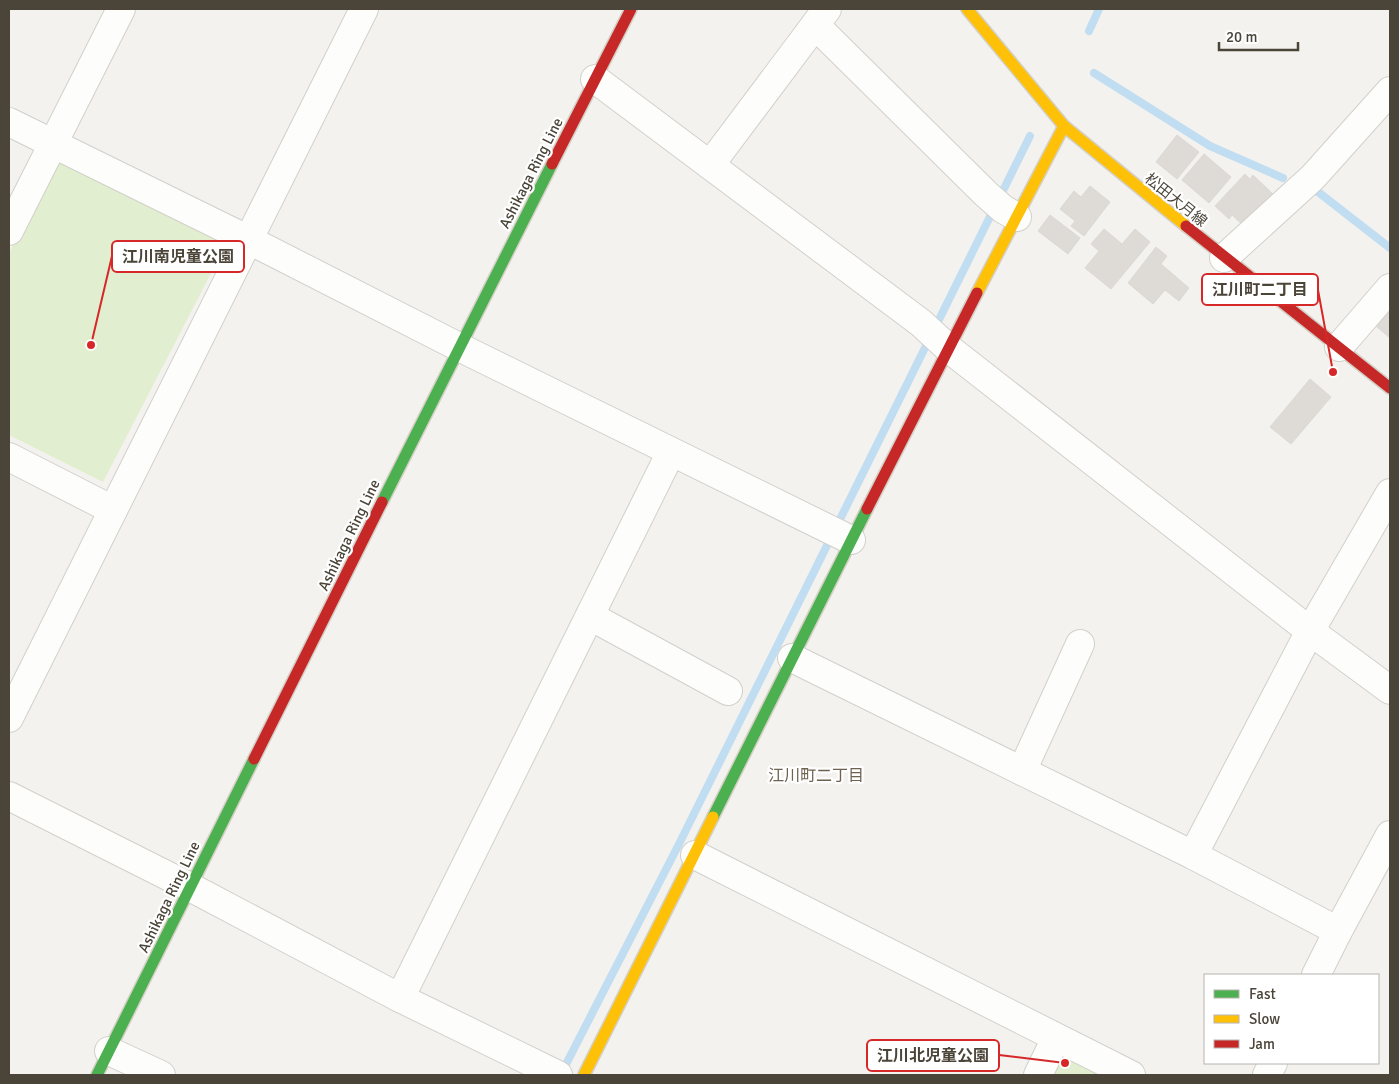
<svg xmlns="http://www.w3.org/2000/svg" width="1399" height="1084" font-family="Signika,'Noto Sans JP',sans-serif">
	<rect width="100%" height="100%" fill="#f4f2ee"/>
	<g fill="#e1eecf">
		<polygon points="67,162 220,238 221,254 103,482 9,435 9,253 52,165"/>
		<polygon points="1061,1048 1117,1075 1031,1075"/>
	</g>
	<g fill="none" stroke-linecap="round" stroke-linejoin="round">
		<g stroke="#c0ddf1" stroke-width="8">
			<polyline points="1089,31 1099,9"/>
			<polyline points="1094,73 1210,146 1283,178"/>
			<polyline points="1313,188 1390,248"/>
			<polyline points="561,1074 679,844 1030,136"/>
		</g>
	</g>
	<g fill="#dedbd6" stroke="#dcd9d4">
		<polygon points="1177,135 1199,152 1177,179 1156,162"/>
		<polygon points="1204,154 1231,177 1209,203 1182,180"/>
		<polygon points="1245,174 1250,179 1253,175 1274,195 1244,226 1232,215 1229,219 1215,206"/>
		<polygon points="1090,186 1110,202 1084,236 1071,226 1075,221 1060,209 1074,191 1081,197"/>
		<polygon points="1050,215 1080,238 1068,254 1038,231"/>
		<polygon points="1104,229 1122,244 1135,229 1150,242 1111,289 1085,268 1099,251 1091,244"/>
		<polygon points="1156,247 1167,256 1161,264 1189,288 1179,301 1165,290 1153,304 1128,283"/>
		<polygon points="1390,297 1390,338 1370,321"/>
		<polygon points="1310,379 1331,397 1291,444 1270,427"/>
	</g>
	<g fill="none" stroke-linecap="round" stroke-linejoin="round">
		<g stroke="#d2d0cb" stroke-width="30">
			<g id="street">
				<polyline points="815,25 986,194 1003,209 1017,217"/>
				<polyline points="595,79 921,323 948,348 1310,631 1390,690"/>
				<polyline points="9,122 249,240 459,347 851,540"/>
				<polyline points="710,165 827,9"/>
				<polyline points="9,231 121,9"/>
				<polyline points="1224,258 1313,177 1390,91"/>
				<polyline points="1339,347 1390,288"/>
				<polyline points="9,457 113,510"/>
				<polyline points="590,616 728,691"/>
				<polyline points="792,658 1193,855 1338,931"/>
				<polyline points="9,718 364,9"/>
				<polyline points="1022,771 1080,644"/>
				<polyline points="9,796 190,887 400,998 558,1075"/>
				<polyline points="695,855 1131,1075"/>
				<polyline points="1193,855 1310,631 1390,493"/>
				<polyline points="1316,975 1338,931 1390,835"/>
				<polyline points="400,998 671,452"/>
				<polyline points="109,1051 161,1075"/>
				<polyline points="1038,1075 1056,1038"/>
				<polyline points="1267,1075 1273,1063"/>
			</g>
		</g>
		<g stroke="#d3cfc5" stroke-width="14">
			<g id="fast">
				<polyline points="382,502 552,164"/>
				<polyline points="713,817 867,509"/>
				<polyline points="97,1075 254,759"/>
			</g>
		</g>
		<g stroke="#d3cfc5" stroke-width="14">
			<g id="slow">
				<polyline points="967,9 1064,126 1186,226"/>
				<polyline points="977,293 1064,126"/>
				<polyline points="584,1075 713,817"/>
			</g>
		</g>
		<g stroke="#d3cfc5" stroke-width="14">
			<g id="jam">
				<polyline points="552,164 631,9"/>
				<polyline points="1186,226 1390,388"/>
				<polyline points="867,509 977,293"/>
				<polyline points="254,759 382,502"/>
			</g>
		</g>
		<use href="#street" stroke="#fdfdfc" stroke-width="28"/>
		<use href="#fast" stroke="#4caf50" stroke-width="11"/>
		<use href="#slow" stroke="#ffc107" stroke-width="11"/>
		<use href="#jam" stroke="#c62828" stroke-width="11"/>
	</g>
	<g text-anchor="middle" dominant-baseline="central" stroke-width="4.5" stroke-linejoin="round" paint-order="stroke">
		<g font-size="15" fill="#4b4439" stroke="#fff">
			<text transform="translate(531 173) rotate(-63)">Ashikaga Ring Line</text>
			<text transform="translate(1176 200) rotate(39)">松田大月線</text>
			<text transform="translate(349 535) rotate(-64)">Ashikaga Ring Line</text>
			<text transform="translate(169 897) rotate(-64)">Ashikaga Ring Line</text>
		</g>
		<g font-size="16" fill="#6e6250" stroke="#fff">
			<text x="816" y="776">江川町二丁目</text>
		</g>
	</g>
	<path fill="none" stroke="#d62828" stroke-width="2" d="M91 345L112 256M1333 372L1318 290M1065 1063L999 1055"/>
	<g fill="#d62828" stroke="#fff" stroke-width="2">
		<circle cx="91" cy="345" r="5"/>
		<circle cx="1333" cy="372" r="5"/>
		<circle cx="1065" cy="1063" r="5"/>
	</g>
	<g fill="#fff" stroke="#d62828" stroke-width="2">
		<rect x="112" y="241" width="132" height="31" rx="5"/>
		<rect x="1202" y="274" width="116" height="31" rx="5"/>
		<rect x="867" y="1040" width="132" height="31" rx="5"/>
	</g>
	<g font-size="16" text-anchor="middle" font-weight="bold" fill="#4b4439">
		<text x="178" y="262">江川南児童公園</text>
		<text x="1260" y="295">江川町二丁目</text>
		<text x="933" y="1061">江川北児童公園</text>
	</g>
	<rect width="1399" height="1084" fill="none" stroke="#4b4439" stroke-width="20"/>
	<rect x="1204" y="974" width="175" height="90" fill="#ffffff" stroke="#b7b4b0"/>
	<rect x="1214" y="990" width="25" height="8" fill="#4caf50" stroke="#b7b4b0"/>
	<text x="1249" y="999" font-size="15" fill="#4b4439">Fast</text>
	<rect x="1214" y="1015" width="25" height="8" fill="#ffc107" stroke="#b7b4b0"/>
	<text x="1249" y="1024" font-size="15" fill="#4b4439">Slow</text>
	<rect x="1214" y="1040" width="25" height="8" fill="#c62828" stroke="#b7b4b0"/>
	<text x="1249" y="1049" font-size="15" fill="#4b4439">Jam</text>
	<path d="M1219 42v8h79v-8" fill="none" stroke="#4b4439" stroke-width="2.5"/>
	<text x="1226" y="42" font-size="15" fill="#4b4439" stroke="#ffffff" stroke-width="4" paint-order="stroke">20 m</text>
</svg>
